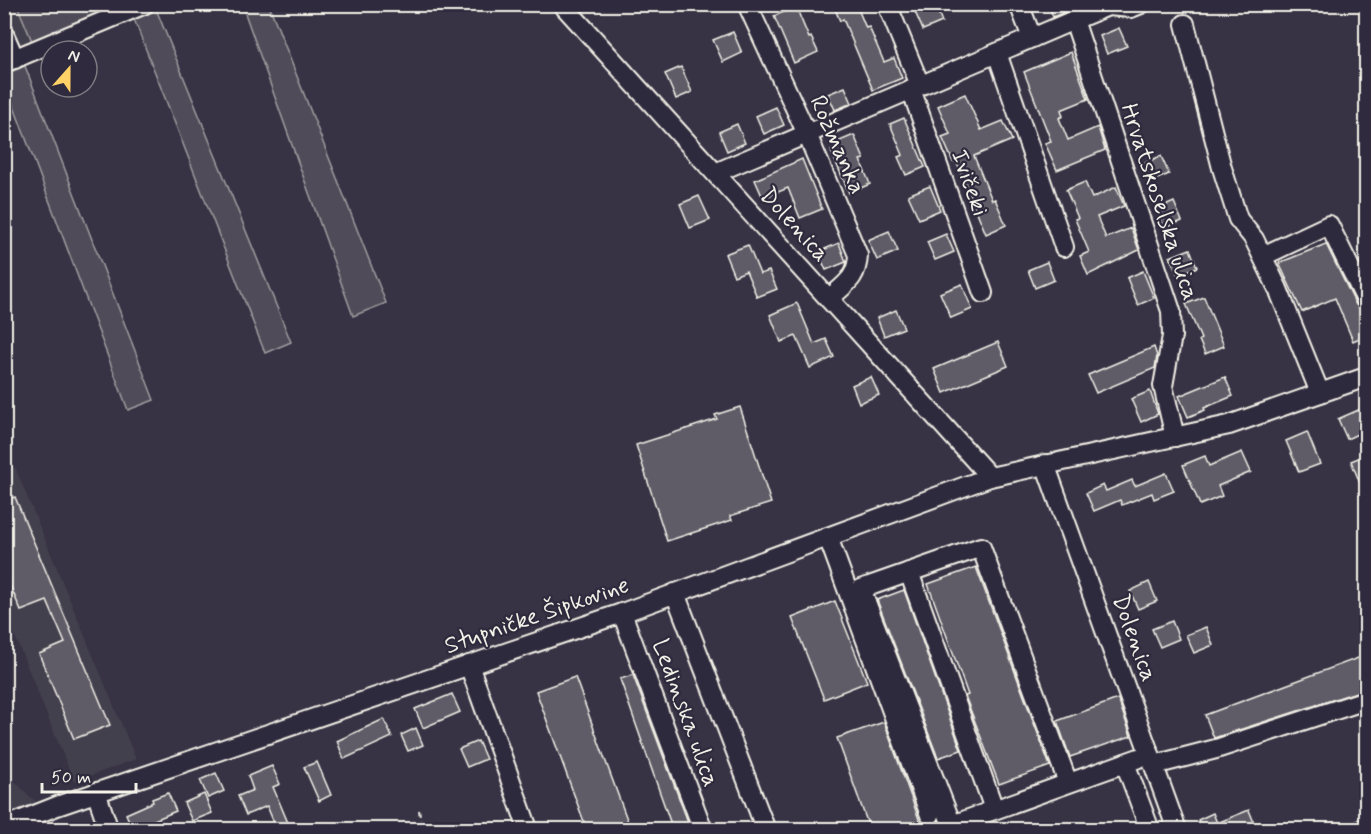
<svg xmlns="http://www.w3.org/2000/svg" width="1371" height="834" font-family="Mynerve,sans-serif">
	<rect width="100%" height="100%" fill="#373244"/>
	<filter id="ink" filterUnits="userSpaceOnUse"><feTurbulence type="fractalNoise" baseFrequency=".0167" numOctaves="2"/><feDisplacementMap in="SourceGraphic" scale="12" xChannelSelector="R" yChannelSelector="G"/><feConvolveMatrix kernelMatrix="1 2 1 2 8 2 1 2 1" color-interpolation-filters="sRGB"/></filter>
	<g filter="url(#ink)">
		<g fill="#433f4e">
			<polygon points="4,5 17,5 34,46 4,59"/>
			<polygon points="15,467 136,759 74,782 5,612 5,471"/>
			<polygon points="5,772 39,805 5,817"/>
		</g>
		<g fill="#504b59" stroke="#a29ea0" stroke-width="1.5">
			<polygon points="17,5 128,5 34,46"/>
			<polygon points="242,5 269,5 386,303 353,316"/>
			<polygon points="156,9 291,342 265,353 134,19"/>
			<polygon points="25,66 154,400 128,410 5,83 5,74"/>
		</g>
		<g fill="#5f5c67" stroke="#f4f1e8" stroke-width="1.5">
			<polygon points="833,4 856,4 866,28 869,27 884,62 894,58 902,78 873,90 843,19 840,21"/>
			<polygon points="935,4 942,22 923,30 915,12"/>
			<polygon points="1048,4 1082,4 1053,17"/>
			<polygon points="796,7 809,38 811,37 818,52 794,63 774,16"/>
			<polygon points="1119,28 1127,46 1107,54 1100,36"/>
			<polygon points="733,32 742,53 723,62 713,40"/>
			<polygon points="1071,52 1088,99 1061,110 1063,116 1059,118 1068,140 1098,127 1105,150 1057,170 1045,143 1051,141 1024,72"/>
			<polygon points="681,67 692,92 676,99 665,74"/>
			<polygon points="845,87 852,103 835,110 828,94"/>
			<polygon points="965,94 981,130 1003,121 1012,140 974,156 992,200 995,199 1006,225 986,234 956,161 953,162 942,137 950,134 938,106"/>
			<polygon points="776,107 784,125 764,134 756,116"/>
			<polygon points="904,118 925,167 906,175 898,157 903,155 890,124"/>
			<polygon points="737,124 745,143 727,151 719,132"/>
			<polygon points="854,135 864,159 860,160 870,184 849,193 831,151 840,147 837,142"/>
			<polygon points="1161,156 1169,174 1150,182 1142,164"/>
			<polygon points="802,159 822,209 800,218 788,188 763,198 755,180"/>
			<polygon points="1085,182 1092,198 1116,187 1124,206 1097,217 1106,238 1131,228 1139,250 1088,275 1080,256 1089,252 1075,219 1078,218 1066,190"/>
			<polygon points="930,186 940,210 919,219 908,195"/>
			<polygon points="699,196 710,220 690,228 680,204"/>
			<polygon points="1174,202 1182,221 1164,228 1156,210"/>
			<polygon points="889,231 898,251 877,260 868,240"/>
			<polygon points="946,234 954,252 935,260 927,242"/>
			<polygon points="839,243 846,262 826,270 818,252"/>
			<polygon points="1326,244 1356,305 1364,311 1366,317 1366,335 1353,341 1335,298 1302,312 1279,263"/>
			<polygon points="748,245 760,274 769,271 777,289 757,297 746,271 734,276 725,254"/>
			<polygon points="1190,249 1197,267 1178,275 1170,257"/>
			<polygon points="1047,262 1054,280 1035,288 1028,270"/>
			<polygon points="1143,271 1154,298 1138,305 1127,278"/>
			<polygon points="962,284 972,309 951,318 940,293"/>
			<polygon points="1204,297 1224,346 1205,354 1199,340 1201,339 1186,304"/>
			<polygon points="797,303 814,344 826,339 834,357 810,368 796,336 781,342 770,315"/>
			<polygon points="896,310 904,328 884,336 877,318"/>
			<polygon points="998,342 1008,366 944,393 934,369"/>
			<polygon points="1154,347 1157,356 1155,368 1096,393 1088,375"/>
			<polygon points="871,377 879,395 859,403 852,385"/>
			<polygon points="1225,377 1233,396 1204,408 1205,410 1188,417 1179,396"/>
			<polygon points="1150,391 1158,414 1141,422 1131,399"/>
			<polygon points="740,407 771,503 730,516 732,520 667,541 636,445 717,419 715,415"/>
			<polygon points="1363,408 1366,415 1366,430 1347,439 1338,419"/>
			<polygon points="1307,432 1320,464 1299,472 1286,441"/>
			<polygon points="1242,452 1251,472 1218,486 1222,496 1200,505 1183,465 1205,456 1209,466"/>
			<polygon points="1366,455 1366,498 1351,461"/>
			<polygon points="1166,473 1174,491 1154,499 1152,493 1122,505 1120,500 1094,511 1086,493 1103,485 1106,491 1132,480 1135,486"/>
			<polygon points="15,497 110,725 74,739 39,654 65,643 47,601 21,611 4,571 4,501"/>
			<polygon points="976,567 1050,766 999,784 965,696 968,695 928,584"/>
			<polygon points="1149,582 1157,601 1138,609 1130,591"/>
			<polygon points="904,590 961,750 938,758 877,600"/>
			<polygon points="835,601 867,682 824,699 792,618"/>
			<polygon points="1172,621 1179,639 1160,647 1152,629"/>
			<polygon points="1206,627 1213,645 1194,653 1186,635"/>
			<polygon points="1366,655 1366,689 1214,738 1205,715"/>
			<polygon points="633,675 691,830 673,830 620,679"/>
			<polygon points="575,677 618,795 631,830 587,830 536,691"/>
			<polygon points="452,694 460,712 423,728 415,709"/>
			<polygon points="1118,699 1131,736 1070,757 1057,721"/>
			<polygon points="384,719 392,737 344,759 337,741"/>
			<polygon points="884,722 920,822 900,830 870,830 837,738"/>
			<polygon points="416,728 423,745 408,751 401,735"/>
			<polygon points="478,741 486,759 467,767 459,749"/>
			<polygon points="317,762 331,795 319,801 304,767"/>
			<polygon points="272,766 280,784 273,787 291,830 277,830 267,806 246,815 238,796 253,790 248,776"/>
			<polygon points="216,773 224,791 208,798 200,780"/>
			<polygon points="168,793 176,811 152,821 153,824 139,830 133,830 126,814 153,802 152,799"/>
			<polygon points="204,794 212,813 192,821 184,803"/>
			<polygon points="1249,810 1257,830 1202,830 1198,820 1213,813 1217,823"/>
			<polygon points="1366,816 1366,830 1357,830 1354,822"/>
		</g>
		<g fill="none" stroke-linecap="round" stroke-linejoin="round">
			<g stroke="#f4f1e8" stroke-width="22">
				<g id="minor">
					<polyline points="562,4 990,477"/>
					<path d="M747 4 807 134 858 255C857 279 845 284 829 299"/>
					<polyline points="887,4 920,85"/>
					<polyline points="1019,4 1032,38"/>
					<polyline points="1074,20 1171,311 1172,336 1163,386 1175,437"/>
					<polyline points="1185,24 1222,168 1238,219 1254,239 1278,289 1320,393"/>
					<polyline points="4,34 15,59"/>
					<polyline points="997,53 1064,247"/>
					<polyline points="4,63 145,4"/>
					<polyline points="911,89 983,293"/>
					<polyline points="715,173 1074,20 1108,6 1131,8 1141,4"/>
					<polyline points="1263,256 1329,225 1366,300"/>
					<polyline points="1045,464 1177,830"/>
					<polyline points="828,537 930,815"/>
					<polyline points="909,572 994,809"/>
					<polyline points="675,593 766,830"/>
					<polyline points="622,613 703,830"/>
					<polyline points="469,665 527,826"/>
					<polyline points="1125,763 1150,830"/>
					<polyline points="1154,765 1216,749 1366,700"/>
					<polyline points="1068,783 981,547 861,589 952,825 1150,754"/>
					<polyline points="96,792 109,830"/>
					<polyline points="4,827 57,806 622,613 990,477 1229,425 1366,377"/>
				</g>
			</g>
			<polyline stroke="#f4f1e8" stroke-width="2" stroke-dasharray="6 4.5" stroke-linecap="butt" points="419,810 422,830"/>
			<use href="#minor" stroke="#2f2a3d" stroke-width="18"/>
		</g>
	</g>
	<g text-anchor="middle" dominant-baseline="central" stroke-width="4.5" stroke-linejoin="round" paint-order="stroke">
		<g font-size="24" fill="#f4f1e8" stroke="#2f2a3d">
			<text transform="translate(837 145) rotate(66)">Rožmanka</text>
			<text transform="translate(969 183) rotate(70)">Ivičeki</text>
			<text transform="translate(1159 202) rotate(72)">Hrvatskoselska ulica</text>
			<text transform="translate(794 225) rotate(48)">Dolenica</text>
			<text transform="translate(537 616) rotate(-19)">Stupničke Šipkovine</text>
			<text transform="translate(1134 638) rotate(70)">Dolenica</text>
			<text transform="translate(685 713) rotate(70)">Ledinska ulica</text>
		</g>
	</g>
	<rect width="1371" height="834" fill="none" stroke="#2f2a3d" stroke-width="24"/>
	<rect x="12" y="12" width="1347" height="810" fill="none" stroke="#f4f1e8" stroke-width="2" filter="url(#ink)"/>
	<g transform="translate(69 69) rotate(21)"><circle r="28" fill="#2f2a3d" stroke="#7e7a81" stroke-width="1.5"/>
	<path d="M0-4.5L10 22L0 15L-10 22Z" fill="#ffd166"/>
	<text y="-9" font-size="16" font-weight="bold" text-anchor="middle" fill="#f4f1e8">N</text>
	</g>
	<path d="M42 783v9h94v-9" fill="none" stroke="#f4f1e8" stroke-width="3"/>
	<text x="51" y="783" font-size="18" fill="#f4f1e8" stroke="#2f2a3d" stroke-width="4.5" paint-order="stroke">50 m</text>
</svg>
